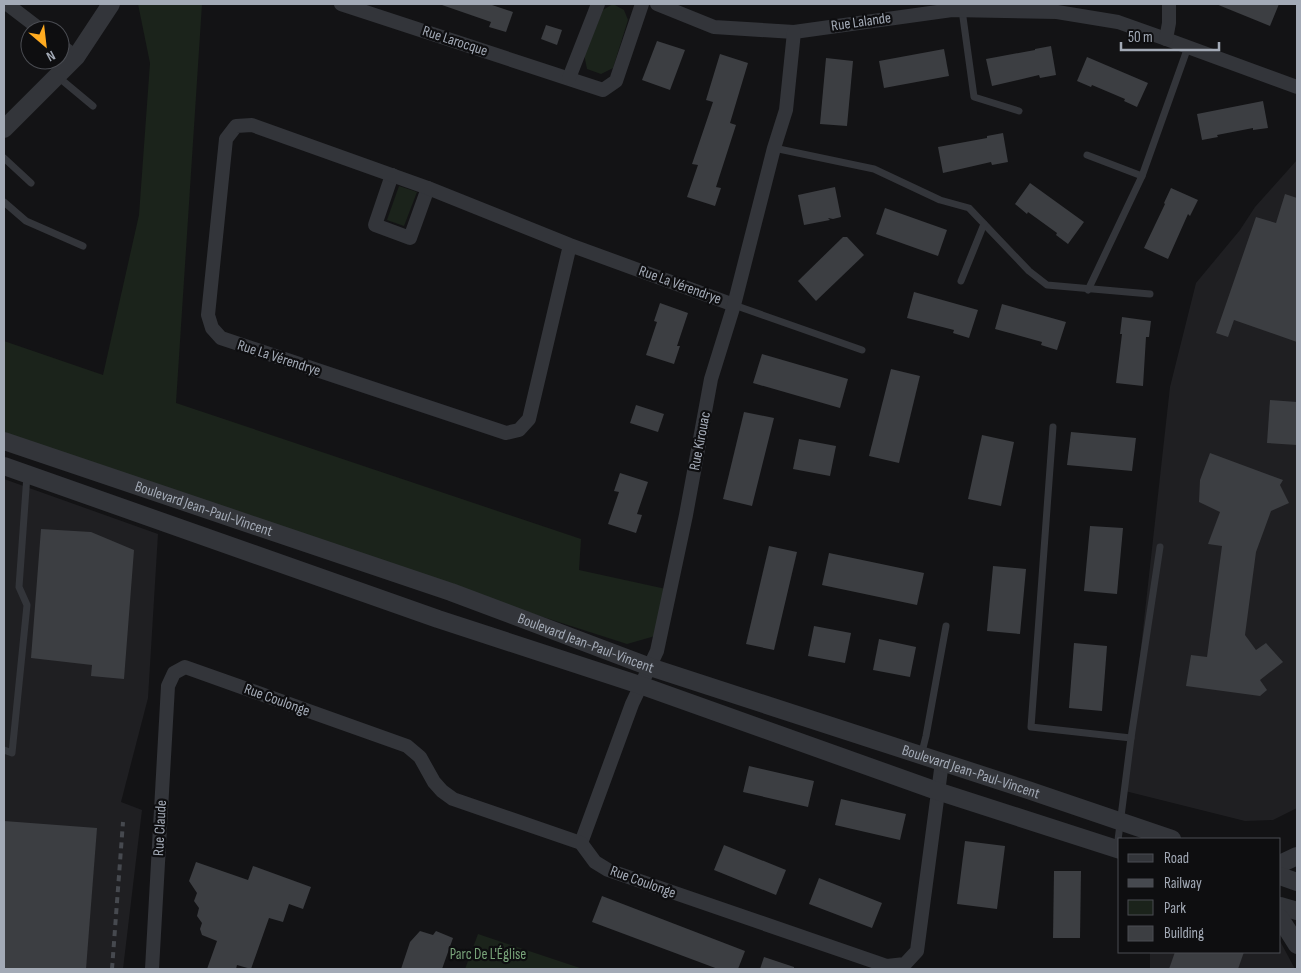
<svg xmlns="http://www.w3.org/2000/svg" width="1301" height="973" font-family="'Sofia Sans Condensed',sans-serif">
	<rect width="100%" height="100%" fill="#131315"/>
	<g fill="#1f1f22">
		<polygon points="1297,160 1297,808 1273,820 1245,821 1125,791 1170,387 1196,283 1240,230 1255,207"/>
		<polygon points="4,479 158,534 148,698 121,802 142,810 123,969 4,969"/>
		<polygon points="1280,941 1295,969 1150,969 1150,952 1280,952"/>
	</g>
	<g fill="#1b231b">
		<polygon points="138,4 202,4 176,403 581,539 579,570 666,589 655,636 627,644 167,496 4,441 4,341 103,375 139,215 150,63"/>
		<polygon points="613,4 624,10 628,20 613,68 601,74 587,69 584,54 603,10"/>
		<polygon points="399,186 417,192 404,226 387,220"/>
		<polygon points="478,934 583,969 465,969"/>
	</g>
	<g fill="#3c3e42">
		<polygon points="442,4 489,4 513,12 506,32 489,27 491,22 442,5"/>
		<polygon points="1216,4 1279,4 1270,26"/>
		<polygon points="546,25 562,30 557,45 541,39"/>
		<polygon points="657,41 685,50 670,90 642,80"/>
		<polygon points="1051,46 1056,75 1040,78 1039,75 992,86 986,59 1035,50 1035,49"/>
		<polygon points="944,49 949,76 884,88 879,61"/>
		<polygon points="720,54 748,63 730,123 736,125 716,187 721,188 715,206 687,197 698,165 692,164 713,102 706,100"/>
		<polygon points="1087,57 1148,83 1137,107 1124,101 1125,99 1092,85 1091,87 1077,81"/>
		<polygon points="826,58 853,61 847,126 820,124"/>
		<polygon points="1263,101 1268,128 1253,130 1253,128 1217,135 1218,137 1202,140 1197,114"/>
		<polygon points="1003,133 1008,162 992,165 991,162 943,173 938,147 987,138 987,136"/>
		<polygon points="1030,183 1084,222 1068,244 1056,235 1057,233 1028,212 1027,214 1015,204"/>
		<polygon points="835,187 841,217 833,219 828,218 830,220 804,225 798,195"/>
		<polygon points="1171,188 1198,200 1190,216 1188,214 1168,259 1144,248 1165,204 1164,203"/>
		<polygon points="1285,194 1297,198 1297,342 1234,320 1228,337 1216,333 1256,217 1276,223"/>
		<polygon points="885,208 947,230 938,256 876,234"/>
		<polygon points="843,237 847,237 864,255 816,301 798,281"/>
		<polygon points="914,292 978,310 969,338 953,333 954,330 907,318"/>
		<polygon points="660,303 688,313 677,346 680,346 674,364 646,355 657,322 654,321"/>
		<polygon points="1002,304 1066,322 1057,350 1041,345 1042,342 995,329"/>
		<polygon points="1122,317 1151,321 1149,337 1146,337 1143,386 1116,383 1122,334 1120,334"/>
		<polygon points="762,354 848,379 840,408 753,383"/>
		<polygon points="891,369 920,376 899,463 869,456"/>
		<polygon points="1270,400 1297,402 1297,445 1267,443"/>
		<polygon points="636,405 664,414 658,432 630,423"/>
		<polygon points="744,412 774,418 752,506 723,499"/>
		<polygon points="1071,432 1136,438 1132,471 1067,465"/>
		<polygon points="982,435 1014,442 1001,506 968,499"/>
		<polygon points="799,439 836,446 830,476 793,469"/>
		<polygon points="1210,453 1283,480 1280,485 1289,503 1271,511 1256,552 1245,635 1256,650 1266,643 1283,662 1260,680 1267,690 1260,696 1186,686 1191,655 1207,657 1222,546 1208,544 1220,512 1199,502 1200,480"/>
		<polygon points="620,473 648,482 637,514 642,515 636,533 608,524 619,492 614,491"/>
		<polygon points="1090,526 1123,528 1117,594 1084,591"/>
		<polygon points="41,529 91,532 134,550 124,679 91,676 92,665 31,658"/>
		<polygon points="769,546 797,552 774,650 746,644"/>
		<polygon points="829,553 924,573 917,605 822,585"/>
		<polygon points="993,566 1026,569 1020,634 987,631"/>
		<polygon points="814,626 851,633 845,663 808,656"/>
		<polygon points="879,639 916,647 910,677 873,670"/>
		<polygon points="1074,643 1107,646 1102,711 1069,708"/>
		<polygon points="749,766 814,781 808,807 743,792"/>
		<polygon points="841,799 906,814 900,840 835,825"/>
		<polygon points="4,821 97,828 86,969 4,969"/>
		<polygon points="965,841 1005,846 997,909 957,904"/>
		<polygon points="724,845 786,870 776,895 714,870"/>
		<polygon points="196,862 248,880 253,866 311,887 303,909 289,904 283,922 269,918 251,969 237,965 236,969 207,969 217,941 202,935 200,929 202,923 197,916 199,908 194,901 197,893 189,881"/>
		<polygon points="1054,871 1081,871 1080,938 1053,938"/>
		<polygon points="819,878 882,903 872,928 809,904"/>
		<polygon points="602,896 745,951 738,969 718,969 592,922"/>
		<polygon points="420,931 433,935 436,931 453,938 442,969 401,969 410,942"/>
		<polygon points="1175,952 1244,952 1238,969 1169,969"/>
		<polygon points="764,957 794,967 794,969 760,969"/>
	</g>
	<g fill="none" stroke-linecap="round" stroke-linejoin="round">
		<g stroke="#33353a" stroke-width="7">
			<polyline points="962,10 974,97 1019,111"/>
			<polyline points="57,76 93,106"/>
			<polyline points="774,148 874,169 940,200 969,208 1029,271 1047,285 1150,294"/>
			<polyline points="1087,155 1142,176"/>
			<polyline points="4,158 31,183"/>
			<polyline points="4,202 26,221 83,246"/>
			<polyline points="961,281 984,224"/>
			<polyline points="1088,290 1142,176 1188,47"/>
			<polyline points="734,305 862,350"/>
			<polyline points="1053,427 1031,727 1131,738"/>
			<polyline points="4,750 12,753 27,605 19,587 27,475"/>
			<polyline points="921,756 926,736 946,626"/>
			<polyline points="1117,848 1131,738 1160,547"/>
		</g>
		<g stroke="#33353a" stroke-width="14">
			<polyline points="7,4 41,30"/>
			<polyline points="341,4 603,90 616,81 642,4"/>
			<polyline points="657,4 714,27 794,32 952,10 1057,12 1118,22 1166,39 1297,87"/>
			<polyline points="1166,39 1169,23 1169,4"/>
			<polyline points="60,45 76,57"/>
			<polyline points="569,78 598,4"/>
			<polyline points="392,175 375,225 410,238 428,188"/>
			<polyline points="570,245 529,419 519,430 506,433 221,338 212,328 208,315 226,139 236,126 252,125 428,188 570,245 734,305"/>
			<polyline points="581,843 632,704 657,651 686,515 711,379 734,305 774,148 786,110 794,32"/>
			<polyline points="152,969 168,686 174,673 185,667 407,746 420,757 434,782 442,791 453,799 581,843 595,862 608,870 887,966 905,964 917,951 942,762"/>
		</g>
		<g stroke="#33353a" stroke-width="18">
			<polyline points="4,129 76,57 111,4"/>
			<path id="s1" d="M4 441 451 592 650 667 1028 790 1172 839"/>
			<polyline points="4,466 438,619 640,685 937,791 1120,850"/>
			<polyline points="1280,864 1297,856"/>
			<polyline points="1280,876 1297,882"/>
			<polyline points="1280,906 1297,911"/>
			<polyline points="1280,918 1297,945"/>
		</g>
		<polyline stroke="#46494f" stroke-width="4" stroke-dasharray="6 5" stroke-linecap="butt" points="112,969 123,822"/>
	</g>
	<g text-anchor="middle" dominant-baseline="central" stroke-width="4.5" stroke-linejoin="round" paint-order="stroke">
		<g font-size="15" fill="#a3aab6" stroke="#0e0e10">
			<text transform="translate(861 22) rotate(-8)">Rue Lalande</text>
			<text transform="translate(455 41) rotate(18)">Rue Larocque</text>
			<text transform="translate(680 285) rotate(20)">Rue La Vérendrye</text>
			<text transform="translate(279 358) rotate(18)">Rue La Vérendrye</text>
			<text transform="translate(700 441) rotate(-79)">Rue Kirouac</text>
			<text stroke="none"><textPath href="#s1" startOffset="211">Boulevard Jean-Paul-Vincent</textPath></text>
			<text stroke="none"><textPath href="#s1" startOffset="616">Boulevard Jean-Paul-Vincent</textPath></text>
			<text transform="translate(277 700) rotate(20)">Rue Coulonge</text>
			<text stroke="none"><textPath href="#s1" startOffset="1022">Boulevard Jean-Paul-Vincent</textPath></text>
			<text transform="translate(160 828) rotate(-87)">Rue Claude</text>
			<text transform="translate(643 882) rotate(20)">Rue Coulonge</text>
		</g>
		<g font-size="15" fill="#78a379" stroke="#0e0e10">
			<text x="488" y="954">Parc De L'Église</text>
		</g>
	</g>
	<rect width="1301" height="973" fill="none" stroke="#a3aab6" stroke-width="10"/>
	<rect x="1118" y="838" width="162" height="115" fill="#0e0e10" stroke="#4a4c52"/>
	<rect x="1128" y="854" width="25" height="8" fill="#33353a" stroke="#4a4c52"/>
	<text x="1164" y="863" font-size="15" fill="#a3aab6">Road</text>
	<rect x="1128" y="879" width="25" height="8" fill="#46494f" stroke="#4a4c52"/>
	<text x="1164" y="888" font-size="15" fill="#a3aab6">Railway</text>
	<rect x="1128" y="900" width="25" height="15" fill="#1b231b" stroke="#4a4c52"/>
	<text x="1164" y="913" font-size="15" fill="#a3aab6">Park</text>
	<rect x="1128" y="926" width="25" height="15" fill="#3c3e42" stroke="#4a4c52"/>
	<text x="1164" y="938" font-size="15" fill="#a3aab6">Building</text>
	<g transform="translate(45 45) rotate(152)"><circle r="24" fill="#0e0e10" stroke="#4a4c52"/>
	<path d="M0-4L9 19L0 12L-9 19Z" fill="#ffab20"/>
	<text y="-8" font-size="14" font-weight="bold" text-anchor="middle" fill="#a3aab6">N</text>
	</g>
	<path d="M1121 42v8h98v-8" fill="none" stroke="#a3aab6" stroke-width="2.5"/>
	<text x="1128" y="42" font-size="15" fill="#a3aab6" stroke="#0e0e10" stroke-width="4" paint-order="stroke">50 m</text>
</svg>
